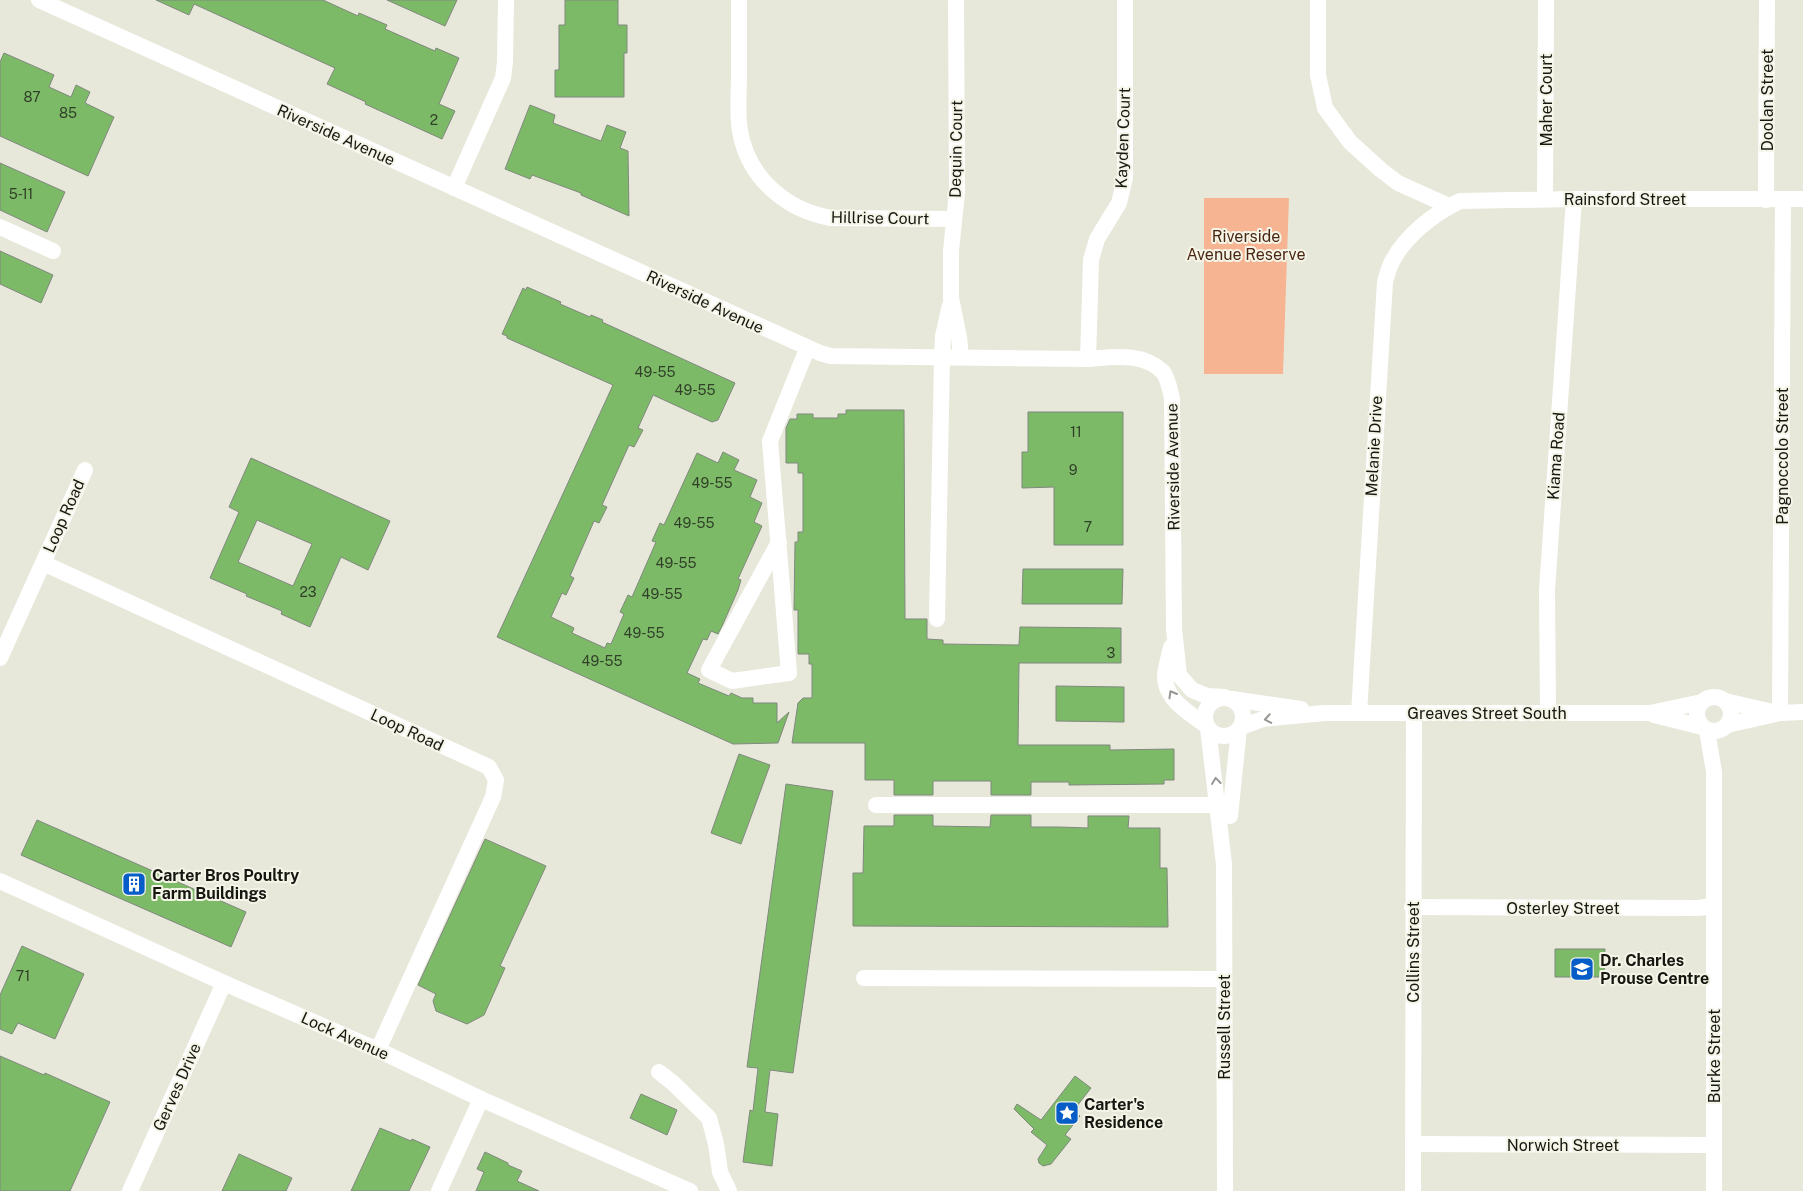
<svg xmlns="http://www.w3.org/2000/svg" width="1803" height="1191" font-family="'Public Sans',sans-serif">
	<rect width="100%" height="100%" fill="#e7e8da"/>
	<polygon fill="#f6b492" points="1204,198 1289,198 1283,374 1204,374"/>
	<g fill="#7dba68" stroke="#80887e" fill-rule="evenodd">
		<polygon points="156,0 323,0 358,16 359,13 387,25 385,29 435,51 436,48 459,58 439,104 455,111 442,139 365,104 366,102 327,84 335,68 194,4 189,15"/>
		<polygon points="387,0 457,0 445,26"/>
		<polygon points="565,0 618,0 618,25 627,25 627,53 624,53 624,97 555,97 555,70 559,70 559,25 565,25"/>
		<polygon points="4,53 54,75 49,87 71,97 76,85 90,92 85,103 114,117 88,176 0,136 0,62"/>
		<polygon points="530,105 555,115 553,123 601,141 607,125 626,132 620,148 628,151 629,216 581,195 581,193 532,175 530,179 505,169"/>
		<polygon points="0,163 65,192 47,232 0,210"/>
		<polygon points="0,251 53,275 41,303 0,284"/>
		<polygon points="527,287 561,302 560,304 590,317 591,315 603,320 602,322 735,383 718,420 712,422 653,395 638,428 643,430 634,447 629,445 602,505 607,507 599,523 594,521 570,576 574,578 566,595 562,593 551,617 574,628 572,633 605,648 607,643 611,644 624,614 620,612 628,595 632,597 656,542 652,541 660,523 664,525 697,453 718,463 723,452 739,460 734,470 757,480 750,497 762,503 754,522 762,526 738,579 741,580 738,590 723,624 718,634 711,631 707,640 703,639 687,673 700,679 698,683 729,696 731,693 742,698 753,698 753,703 777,703 777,723 789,712 778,743 733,744 497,637 613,385 507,338 507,336 502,334 523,288 526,290"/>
		<polygon points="846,410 904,410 905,619 927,619 927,639 943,640 943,644 1019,645 1020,627 1121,628 1121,663 1019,663 1018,745 1110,745 1110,750 1174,749 1174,780 1164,780 1164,784 1069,785 1069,782 1031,782 1031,795 991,795 991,781 933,781 933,795 894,795 894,780 865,780 865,743 792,743 798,703 803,698 812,698 812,664 809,664 809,654 798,654 798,610 794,610 795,542 798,542 798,532 803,532 803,473 798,473 798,463 786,463 786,428 790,419 797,419 797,414 813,414 813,418 838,418 838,414 846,414"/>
		<polygon points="1028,412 1123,412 1123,545 1054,545 1054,487 1022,488 1022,452 1028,452"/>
		<path d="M251 458 390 521 368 570 341 557 310 627 281 614 282 611 246 596 247 594 210 578 239 512 229 507ZM257 520 312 544 293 586 238 562Z"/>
		<polygon points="1023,569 1123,569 1122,604 1022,604"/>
		<polygon points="1056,686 1124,687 1124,722 1056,721"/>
		<polygon points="739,754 770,765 741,844 711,833"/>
		<polygon points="786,784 833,791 793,1073 770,1070 765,1112 778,1114 772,1166 743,1162 750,1110 753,1111 758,1068 747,1067"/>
		<polygon points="894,815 933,815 933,826 990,827 991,815 1031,815 1031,827 1059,827 1088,828 1088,816 1129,816 1128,828 1160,828 1160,868 1167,868 1168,927 853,926 853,873 863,873 864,826 894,826"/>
		<polygon points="37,820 246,912 231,947 21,855"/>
		<polygon points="485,839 546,866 500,966 505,968 484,1015 467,1024 436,1011 433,1001 436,994 418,985"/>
		<polygon points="22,946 84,974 55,1039 18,1023 12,1034 0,1029 0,995"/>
		<polygon points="1555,949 1605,949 1604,977 1555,977"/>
		<polygon points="0,1056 44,1075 45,1073 110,1102 70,1191 0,1191"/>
		<polygon points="1075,1076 1091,1088 1073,1111 1080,1116 1065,1135 1071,1139 1051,1164 1043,1166 1039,1163 1038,1159 1047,1145 1031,1132 1034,1129 1014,1109 1017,1104 1041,1120"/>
		<polygon points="641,1094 677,1110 667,1135 630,1118"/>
		<polygon points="380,1128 411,1141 412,1139 430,1147 409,1191 351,1191"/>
		<polygon points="485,1152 508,1163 508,1165 522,1171 517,1181 539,1191 476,1191 484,1172 477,1169"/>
		<polygon points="239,1154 292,1178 286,1191 222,1191"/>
	</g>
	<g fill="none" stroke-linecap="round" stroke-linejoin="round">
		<g stroke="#fff" stroke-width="16">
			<path d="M39 0 820 353 831 356 1088 359C1114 357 1143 352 1163 372 1168 378 1170 391 1172 398L1174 629 1179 675 1192 690 1207 696 1224 697"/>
			<path d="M739 0C739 26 739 51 739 77 739 94 737 114 740 131 748 178 786 210 831 218L954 219"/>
			<polyline points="956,0 957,192 951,251 951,298 959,337 961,357"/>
			<polyline points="1318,0 1318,75 1325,108 1350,142 1381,170 1398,183 1449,206"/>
			<polyline points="454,188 503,78 505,62 506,0"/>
			<polyline points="1545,199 1546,0"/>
			<polyline points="1766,200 1767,0"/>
			<polyline points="0,227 53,251"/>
			<polyline points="1088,359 1091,260 1097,239 1119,203 1125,178 1125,0"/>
			<polyline points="779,542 709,670 732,681 789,673 770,441 807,349"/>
			<polyline points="43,563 489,767 496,780 493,797 378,1050"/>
			<polyline points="937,619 942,357 943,336 950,305"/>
			<path d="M1171 647C1169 657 1165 668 1165 678 1166 701 1191 714 1207 726"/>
			<polyline points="0,658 85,470"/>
			<circle cx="1714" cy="714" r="17"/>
			<circle cx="1224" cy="717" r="19"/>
			<polyline points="1232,699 1301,709"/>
			<polyline points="1725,701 1773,712"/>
			<path d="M1359 713 1385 282C1387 275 1389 266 1393 260 1406 235 1435 213 1460 201L1574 199H1803"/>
			<polyline points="1548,713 1547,590 1574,199"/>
			<polyline points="1780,713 1783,199"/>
			<polyline points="1654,715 1702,727"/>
			<polyline points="1727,725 1780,713 1803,712"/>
			<polyline points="1241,727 1263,719 1324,713 1650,713 1702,702"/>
			<polyline points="1208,728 1224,864 1225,1191"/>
			<polyline points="1707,730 1714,772 1714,1191"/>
			<polyline points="876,805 1231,805"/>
			<polyline points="1230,816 1239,729"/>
			<polyline points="0,881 224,983 378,1050 481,1099 690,1191"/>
			<polyline points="1412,907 1698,908 1714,906"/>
			<polyline points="864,978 1224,979"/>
			<polyline points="659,1072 673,1083 709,1118 716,1144 720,1172 729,1191"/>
			<polyline points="1413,1144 1714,1145"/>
			<polyline points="130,1191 224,983"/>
			<polyline points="439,1191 481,1099"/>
			<polyline points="1413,1191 1414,713"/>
		</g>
	</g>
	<defs><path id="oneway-chevron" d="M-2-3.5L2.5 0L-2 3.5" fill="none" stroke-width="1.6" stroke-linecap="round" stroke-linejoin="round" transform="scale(1.25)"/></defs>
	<g stroke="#979794">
		<use href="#oneway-chevron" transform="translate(1172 694) rotate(-120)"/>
		<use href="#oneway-chevron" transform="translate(1268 719) rotate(170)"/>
		<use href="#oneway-chevron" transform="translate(1216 781) rotate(-97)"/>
	</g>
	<defs>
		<g id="building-square" transform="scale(1.25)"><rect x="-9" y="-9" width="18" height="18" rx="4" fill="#075dc7" stroke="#f4f5e7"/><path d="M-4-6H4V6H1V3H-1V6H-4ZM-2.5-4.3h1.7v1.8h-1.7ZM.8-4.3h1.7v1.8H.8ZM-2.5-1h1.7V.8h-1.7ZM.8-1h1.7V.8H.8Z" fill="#fff"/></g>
		<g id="school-square" transform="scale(1.25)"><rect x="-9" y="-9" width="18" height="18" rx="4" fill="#075dc7" stroke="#f4f5e7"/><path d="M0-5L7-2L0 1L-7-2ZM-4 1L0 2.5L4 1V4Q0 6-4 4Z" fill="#fff"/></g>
		<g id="sight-square" transform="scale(1.25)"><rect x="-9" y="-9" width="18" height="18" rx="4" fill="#075dc7" stroke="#f4f5e7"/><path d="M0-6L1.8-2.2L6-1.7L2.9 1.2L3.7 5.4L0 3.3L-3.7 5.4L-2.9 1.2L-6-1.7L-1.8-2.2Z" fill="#fff"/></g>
	</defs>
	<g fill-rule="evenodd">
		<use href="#building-square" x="134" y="884"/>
		<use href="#school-square" x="1582" y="969"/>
		<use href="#sight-square" x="1067" y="1113"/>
	</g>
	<g text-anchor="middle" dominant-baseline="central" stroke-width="4" stroke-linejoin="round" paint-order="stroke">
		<g font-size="14" fill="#304028">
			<text x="32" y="97">87</text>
			<text x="68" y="113">85</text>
			<text x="434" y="120">2</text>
			<text x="21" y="194">5-11</text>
			<text x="655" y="372">49-55</text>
			<text x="695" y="390">49-55</text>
			<text x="1076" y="432">11</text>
			<text x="1073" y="470">9</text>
			<text x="712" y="483">49-55</text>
			<text x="694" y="523">49-55</text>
			<text x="1088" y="527">7</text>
			<text x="676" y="563">49-55</text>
			<text x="308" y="592">23</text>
			<text x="662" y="594">49-55</text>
			<text x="644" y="633">49-55</text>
			<text x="1111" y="653">3</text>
			<text x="602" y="661">49-55</text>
			<text x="23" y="976">71</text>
		</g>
		<g font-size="16" fill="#171712" stroke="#f4f5e7">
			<text transform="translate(1546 100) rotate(-90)">Maher Court</text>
			<text transform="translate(1767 100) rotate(-90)">Doolan Street</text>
			<text transform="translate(336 135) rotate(24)">Riverside Avenue</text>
			<text transform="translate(1123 138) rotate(-88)">Kayden Court</text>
			<text transform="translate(956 149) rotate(-89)">Dequin Court</text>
			<text x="1625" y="199">Rainsford Street</text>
			<text transform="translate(880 218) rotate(1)">Hillrise Court</text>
			<text transform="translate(705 302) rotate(25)">Riverside Avenue</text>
			<text transform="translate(1374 446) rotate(-87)">Melanie Drive</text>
			<text transform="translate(1556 456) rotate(-86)">Kiama Road</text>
			<text transform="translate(1782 456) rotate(-90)">Pagnoccolo Street</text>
			<text transform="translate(1173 467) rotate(-91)">Riverside Avenue</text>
			<text transform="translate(64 516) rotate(-66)">Loop Road</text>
			<text x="1487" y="713">Greaves Street South</text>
			<text transform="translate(407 730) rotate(25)">Loop Road</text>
			<text x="1563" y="908">Osterley Street</text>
			<text transform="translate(1413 952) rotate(-90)">Collins Street</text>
			<text transform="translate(1224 1027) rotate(-90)">Russell Street</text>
			<text transform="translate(345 1036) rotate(24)">Lock Avenue</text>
			<text transform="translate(1714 1056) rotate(-90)">Burke Street</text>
			<text transform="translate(177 1087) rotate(-66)">Gerves Drive</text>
			<text x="1563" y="1145">Norwich Street</text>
		</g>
		<g font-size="16" fill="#4a2511" stroke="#f4f5e7">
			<text x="1246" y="236">Riverside<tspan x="1246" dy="18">Avenue Reserve</tspan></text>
		</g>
		<g font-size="16" font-weight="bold" fill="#171712" stroke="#f4f5e7" text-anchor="start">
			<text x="152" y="875">Carter Bros Poultry<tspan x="152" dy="18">Farm Buildings</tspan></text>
			<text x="1600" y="960">Dr. Charles<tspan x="1600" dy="18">Prouse Centre</tspan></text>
			<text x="1084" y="1104">Carter's<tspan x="1084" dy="18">Residence</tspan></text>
		</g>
	</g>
</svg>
